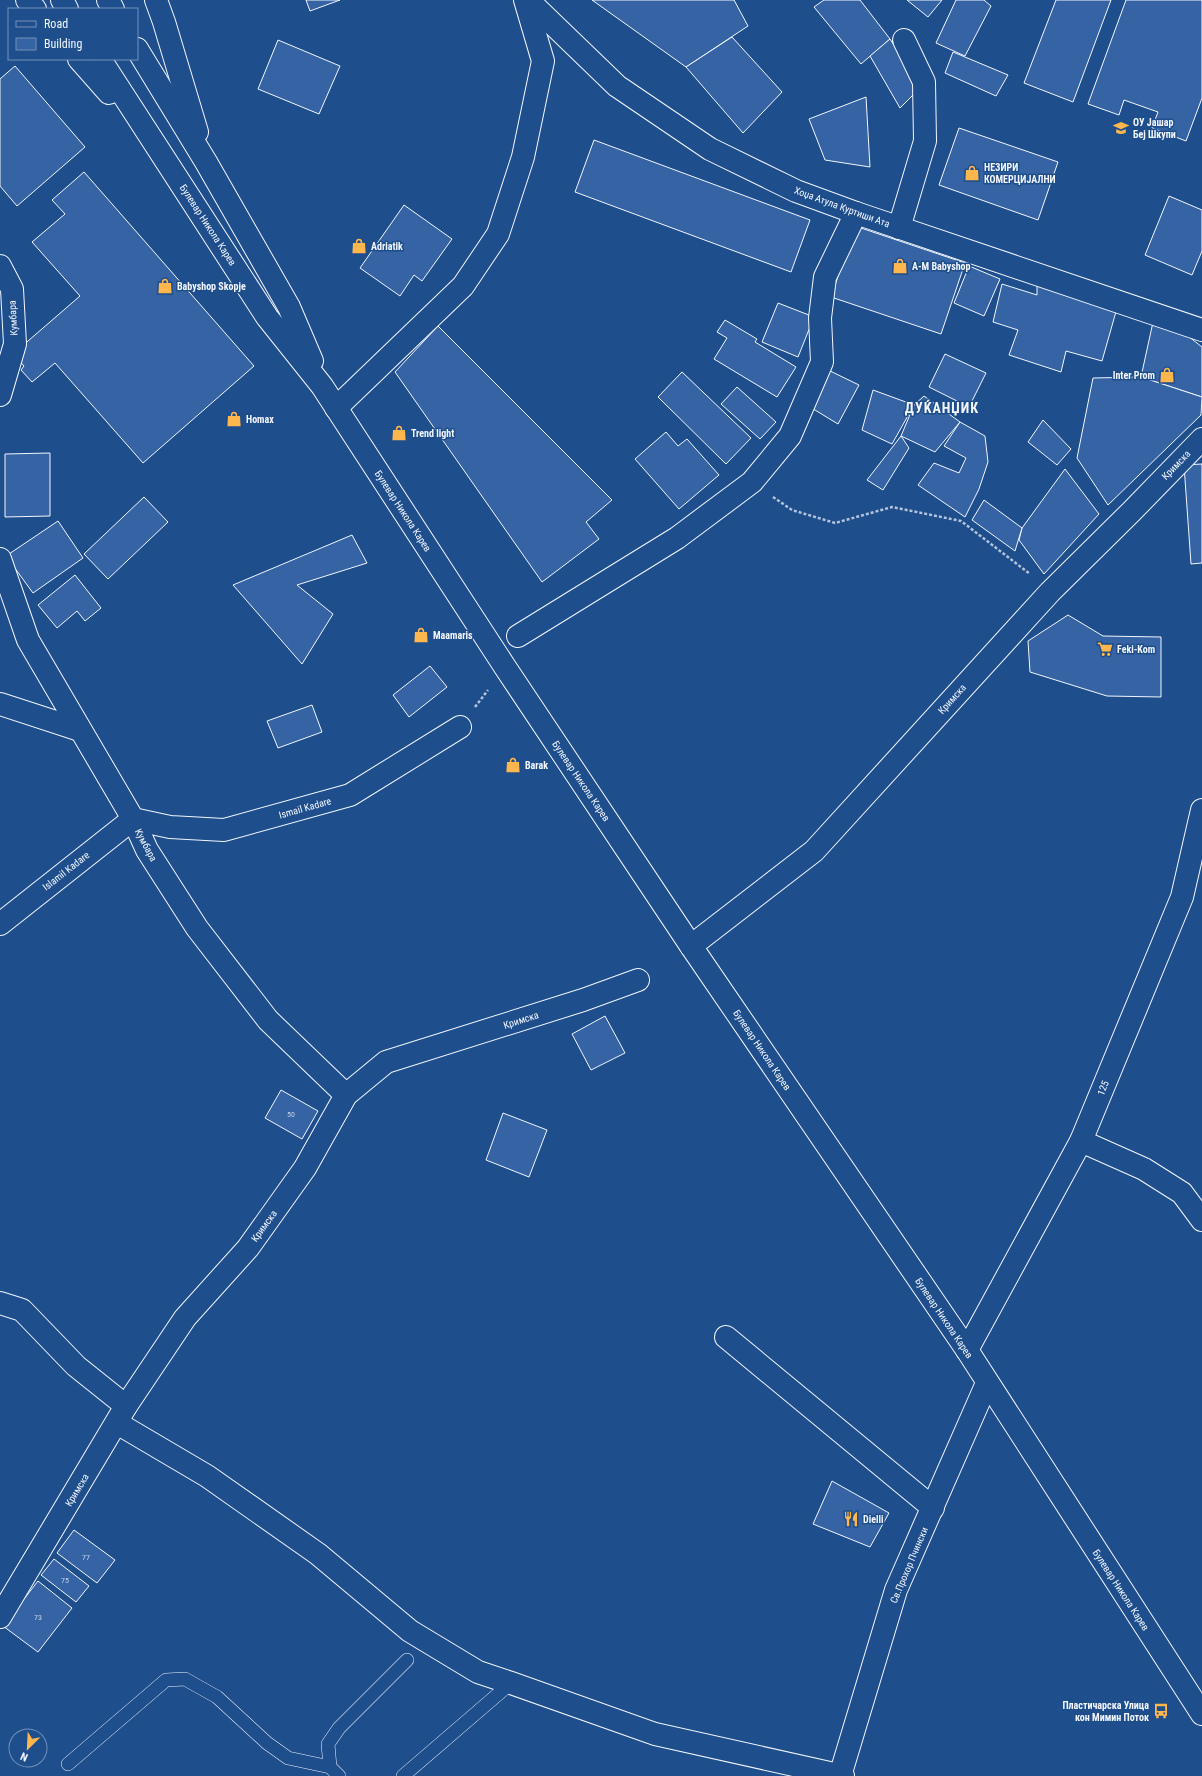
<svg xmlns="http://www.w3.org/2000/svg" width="1202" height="1776" font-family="'Roboto Condensed',sans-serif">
	<rect width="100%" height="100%" fill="#1f4e8c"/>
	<g fill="#3563a3" stroke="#f2f6ff">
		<polygon points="306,0 340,0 310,11"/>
		<polygon points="592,0 734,0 748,26 686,67"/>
		<polygon points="824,0 860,0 890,39 861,64 814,7"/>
		<polygon points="907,0 942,0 928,17"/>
		<polygon points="956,0 984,0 991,6 965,56 936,43"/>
		<polygon points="1056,0 1111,0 1073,102 1024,83"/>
		<polygon points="1126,0 1202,0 1202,98 1186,141 1152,128 1158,112 1124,100 1119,115 1088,104"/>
		<polygon points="732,37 782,92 743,133 686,67"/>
		<polygon points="890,39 921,87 900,108 870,56"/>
		<polygon points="278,40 340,66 319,114 258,89"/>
		<polygon points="953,52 1008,75 996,96 945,73"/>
		<polygon points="15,66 85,147 17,206 0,186 0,79"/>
		<polygon points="866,97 870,167 825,160 809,119"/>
		<polygon points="959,128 1058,162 1038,220 939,185"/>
		<polygon points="594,140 810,220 791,272 575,192"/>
		<polygon points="84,172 254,366 143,463 55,363 32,382 21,370 24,366 13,354 80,296 32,242 65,214 52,200"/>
		<polygon points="1169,196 1202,210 1202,251 1192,275 1145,255"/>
		<polygon points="404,205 452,239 422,281 414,275 400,296 360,268"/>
		<polygon points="855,226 965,263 941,334 831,297"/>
		<polygon points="969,266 1000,279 984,316 954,303"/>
		<polygon points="1037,283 1117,308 1102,361 1066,351 1061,372 1009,355 1018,330 993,322 1002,284 1037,295"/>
		<polygon points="778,303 814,317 798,357 762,342"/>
		<polygon points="725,320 757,339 755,342 796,367 777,397 714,359 727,338 717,332"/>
		<polygon points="1153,322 1188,336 1202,347 1202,397 1141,377"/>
		<polygon points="438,326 612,500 586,522 599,539 542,582 395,372"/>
		<polygon points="945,354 986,373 969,407 929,387"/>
		<polygon points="826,369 859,385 838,424 810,407"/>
		<polygon points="682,372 751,438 726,464 658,397"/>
		<polygon points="1141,377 1202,397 1201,415 1108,505 1077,458 1093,378"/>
		<polygon points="737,387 776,422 760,439 721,404"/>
		<polygon points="873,390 914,405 892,444 862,430"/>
		<polygon points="924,396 960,422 935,452 901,436 914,405"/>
		<polygon points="1043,420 1071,449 1057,465 1028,442"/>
		<polygon points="960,422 985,436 988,462 979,489 965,517 918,485 934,463 959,473 966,458 944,446"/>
		<polygon points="666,432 678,446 687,439 719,475 679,509 635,459"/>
		<polygon points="901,436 909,448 883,490 867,480"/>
		<polygon points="50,453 50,516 5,517 5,454"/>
		<polygon points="1202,464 1202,563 1191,564 1184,465"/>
		<polygon points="1065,469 1099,514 1044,574 1019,540 1022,528"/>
		<polygon points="144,497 168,522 108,579 84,554"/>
		<polygon points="984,500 1022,528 1015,551 972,520"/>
		<polygon points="58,521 83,558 33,593 6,556"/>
		<polygon points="352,535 367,563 297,585 333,614 302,664 233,585"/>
		<polygon points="75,575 101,608 85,621 77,611 57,628 38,605"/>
		<polygon points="1068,615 1103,636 1161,637 1161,697 1107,696 1030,672 1028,641"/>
		<polygon points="430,666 447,687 409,717 393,695"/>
		<polygon points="312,705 322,732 278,748 267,721"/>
		<polygon points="605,1016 625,1053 591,1070 572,1034"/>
		<polygon points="281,1090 318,1111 302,1139 265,1118"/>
		<polygon points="503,1113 547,1130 529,1177 486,1160"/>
		<polygon points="832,1481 889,1513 870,1547 813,1524"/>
		<polygon points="74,1530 115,1560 97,1583 57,1553"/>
		<polygon points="54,1559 89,1586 76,1602 41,1575"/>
		<polygon points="38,1581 72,1608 38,1652 3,1626"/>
	</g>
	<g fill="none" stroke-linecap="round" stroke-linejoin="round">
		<g stroke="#f2f6ff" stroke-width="14">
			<g id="service">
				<polyline points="68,1764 166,1680 185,1679 217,1697 267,1743 288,1758 330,1767"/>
				<polyline points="339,1776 330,1767 328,1744 339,1728 407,1660"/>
				<polyline points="403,1776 511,1683"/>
			</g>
		</g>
		<g stroke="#f2f6ff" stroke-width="24">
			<g id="minor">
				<polyline points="528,0 617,86 710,149 796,191 856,213 1202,330"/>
				<polyline points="899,228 925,141 924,82 904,40"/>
				<polyline points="0,266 12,289 15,344 0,395"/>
				<polyline points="336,408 463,286 498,234 523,157 543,61 525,0"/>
				<polyline points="0,559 28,640 133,819 147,850 197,928 268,1020 346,1095"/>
				<polyline points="518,636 677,538 752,482 790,436 822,362 820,318 825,277 856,213"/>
				<polyline points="0,704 80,730"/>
				<polyline points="133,819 170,827 224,830 350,795 460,727"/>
				<polyline points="0,924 133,819"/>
				<polyline points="691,946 814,851 1050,592 1131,512 1202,439"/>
				<polyline points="1081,1141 1144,1169 1182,1193 1202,1220"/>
				<polyline points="0,1303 22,1310 76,1366 126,1406"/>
				<polyline points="726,1337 933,1508"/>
				<polyline points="967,1350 1081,1141 1182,897 1202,810"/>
				<polyline points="117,1423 207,1476 318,1554 410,1631 478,1672 511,1683 655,1734 843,1776"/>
				<polyline points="0,1617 126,1406 185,1318 248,1248 305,1168 346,1095 386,1062 583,1000 638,980"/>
				<polyline points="840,1776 896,1590 987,1383"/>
			</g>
		</g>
		<g stroke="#f2f6ff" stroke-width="24">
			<g id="tertiary">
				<polyline points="27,0 35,9"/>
				<polyline points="62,0 67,9"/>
				<polyline points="108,0 113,9"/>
				<polyline points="156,0 164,22 197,132"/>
				<polyline points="137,49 206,162 289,307 312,361"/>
				<polyline points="79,59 109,93"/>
				<polyline points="100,59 267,317 322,386 505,667 691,946 967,1350 1202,1714"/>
			</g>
		</g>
		<g stroke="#b3c4dc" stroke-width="2.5" stroke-dasharray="3 2" stroke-linecap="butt">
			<polyline points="773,497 792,510 835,523 892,507 961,521 1030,574"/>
			<polyline points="475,707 488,690"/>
		</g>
		<use href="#service" stroke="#1f4e8c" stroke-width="13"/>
		<use href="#minor" stroke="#1f4e8c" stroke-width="22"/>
		<use href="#tertiary" stroke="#1f4e8c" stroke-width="22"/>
	</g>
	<defs>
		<g id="school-bare" transform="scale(1.2)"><path d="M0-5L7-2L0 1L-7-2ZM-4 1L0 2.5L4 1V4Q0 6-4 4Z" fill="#ffb74d" stroke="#1f4e8c" stroke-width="2.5" paint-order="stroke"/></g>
		<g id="shop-bare" transform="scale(1.2)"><path d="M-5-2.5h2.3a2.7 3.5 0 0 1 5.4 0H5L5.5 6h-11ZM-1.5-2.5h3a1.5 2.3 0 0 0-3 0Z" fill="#ffb74d" stroke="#1f4e8c" stroke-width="2.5" paint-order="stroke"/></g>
		<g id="supermarket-bare" transform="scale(1.2)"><path d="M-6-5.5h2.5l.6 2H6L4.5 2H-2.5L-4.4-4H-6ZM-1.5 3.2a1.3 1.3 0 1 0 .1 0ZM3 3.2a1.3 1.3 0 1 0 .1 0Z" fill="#ffb74d" stroke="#1f4e8c" stroke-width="2.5" paint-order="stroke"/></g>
		<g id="restaurant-bare" transform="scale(1.2)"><path d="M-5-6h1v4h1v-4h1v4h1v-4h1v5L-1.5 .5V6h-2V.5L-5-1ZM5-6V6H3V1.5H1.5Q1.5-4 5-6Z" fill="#ffb74d" stroke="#1f4e8c" stroke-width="2.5" paint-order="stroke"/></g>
		<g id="bus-bare" transform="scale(1.2)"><path d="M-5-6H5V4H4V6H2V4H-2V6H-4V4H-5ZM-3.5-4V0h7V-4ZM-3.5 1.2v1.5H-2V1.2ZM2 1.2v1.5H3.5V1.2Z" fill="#ffb74d" stroke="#1f4e8c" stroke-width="2.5" paint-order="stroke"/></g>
	</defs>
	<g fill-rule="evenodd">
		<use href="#school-bare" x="1121" y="128"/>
		<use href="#shop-bare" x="972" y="173"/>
		<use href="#shop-bare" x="359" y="246"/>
		<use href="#shop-bare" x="900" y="266"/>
		<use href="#shop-bare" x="165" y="286"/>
		<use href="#shop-bare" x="1167" y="375"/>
		<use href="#shop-bare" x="234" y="419"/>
		<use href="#shop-bare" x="399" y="433"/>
		<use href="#shop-bare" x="421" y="635"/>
		<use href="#supermarket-bare" x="1105" y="649"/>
		<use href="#shop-bare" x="513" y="765"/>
		<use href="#restaurant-bare" x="851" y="1519"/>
		<use href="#bus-bare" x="1161" y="1711"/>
	</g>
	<g text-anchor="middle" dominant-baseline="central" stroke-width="3" stroke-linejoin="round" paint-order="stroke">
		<g font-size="8" fill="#c3d1e8">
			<text x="291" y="1114">50</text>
			<text x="86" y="1557">77</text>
			<text x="65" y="1580">75</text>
			<text x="38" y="1617">73</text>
		</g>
		<g font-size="10" font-weight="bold" fill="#f2f6ff" stroke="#1f4e8c" text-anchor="start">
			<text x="1133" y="122">ОУ Јашар<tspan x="1133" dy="12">Беј Шкупи</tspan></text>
			<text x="984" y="167">НЕЗИРИ<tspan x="984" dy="12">КОМЕРЦИЈАЛНИ</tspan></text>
			<text x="371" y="246">Adriatik</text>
			<text x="912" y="266">A-M Babyshop</text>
			<text x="177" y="286">Babyshop Skopje</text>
			<text x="1155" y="375" text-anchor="end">Inter Prom</text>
			<text x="246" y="419">Homax</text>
			<text x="411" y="433">Trend light</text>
			<text x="433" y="635">Maamaris</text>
			<text x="1117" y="649">Feki-Kom</text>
			<text x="525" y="765">Barak</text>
			<text x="863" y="1519">Dielli</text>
			<text x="1149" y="1705" text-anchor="end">Пластичарска Улица<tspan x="1149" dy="12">кон Мимин Поток</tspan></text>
		</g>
		<g font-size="10" fill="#f2f6ff" stroke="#1f4e8c">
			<text transform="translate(842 207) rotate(20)">Хоџа Атула Куртиши Ата</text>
			<text transform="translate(208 225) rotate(57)">Булевар Никола Карев</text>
			<text transform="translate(13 318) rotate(-93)">Кумбара</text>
			<text transform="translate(1176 465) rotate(-46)">Кримска</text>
			<text transform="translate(403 511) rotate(57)">Булевар Никола Карев</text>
			<text transform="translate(952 699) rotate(-48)">Кримска</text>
			<text transform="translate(581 781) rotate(56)">Булевар Никола Карев</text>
			<text transform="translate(305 808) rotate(-16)">Ismail Kadare</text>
			<text transform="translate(146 845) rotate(62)">Кумбара</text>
			<text transform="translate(66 871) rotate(-38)">Islamil Kadare</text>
			<text transform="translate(521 1020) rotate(-18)">Кримска</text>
			<text transform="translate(762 1050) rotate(56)">Булевар Никола Карев</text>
			<text transform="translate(1103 1088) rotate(-68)">125</text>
			<text transform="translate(264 1226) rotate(-54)">Кримска</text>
			<text transform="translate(944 1318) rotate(56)">Булевар Никола Карев</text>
			<text transform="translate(77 1490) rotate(-59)">Кримска</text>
			<text transform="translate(909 1565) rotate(-67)">Св.Прохор Пчински</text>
			<text transform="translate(1121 1590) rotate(57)">Булевар Никола Карев</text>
		</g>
		<g font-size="14" font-weight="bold" letter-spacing="1" fill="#f2f6ff" stroke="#1f4e8c">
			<text x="942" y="408">ДУЌАНЏИК</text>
		</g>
	</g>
	<rect x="8" y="8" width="130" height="52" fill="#1f4e8c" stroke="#7391ba"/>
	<rect x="16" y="21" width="20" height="6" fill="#1f4e8c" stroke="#7391ba"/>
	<text x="44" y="28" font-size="12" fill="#f2f6ff">Road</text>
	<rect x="16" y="38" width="20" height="12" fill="#3563a3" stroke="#7391ba"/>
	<text x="44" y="48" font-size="12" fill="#f2f6ff">Building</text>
	<g transform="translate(28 1748) rotate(204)"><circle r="19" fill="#1f4e8c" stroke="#7391ba"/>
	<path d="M0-3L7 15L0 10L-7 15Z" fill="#ffb74d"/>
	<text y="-6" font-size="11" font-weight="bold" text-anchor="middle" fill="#f2f6ff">N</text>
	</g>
</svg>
